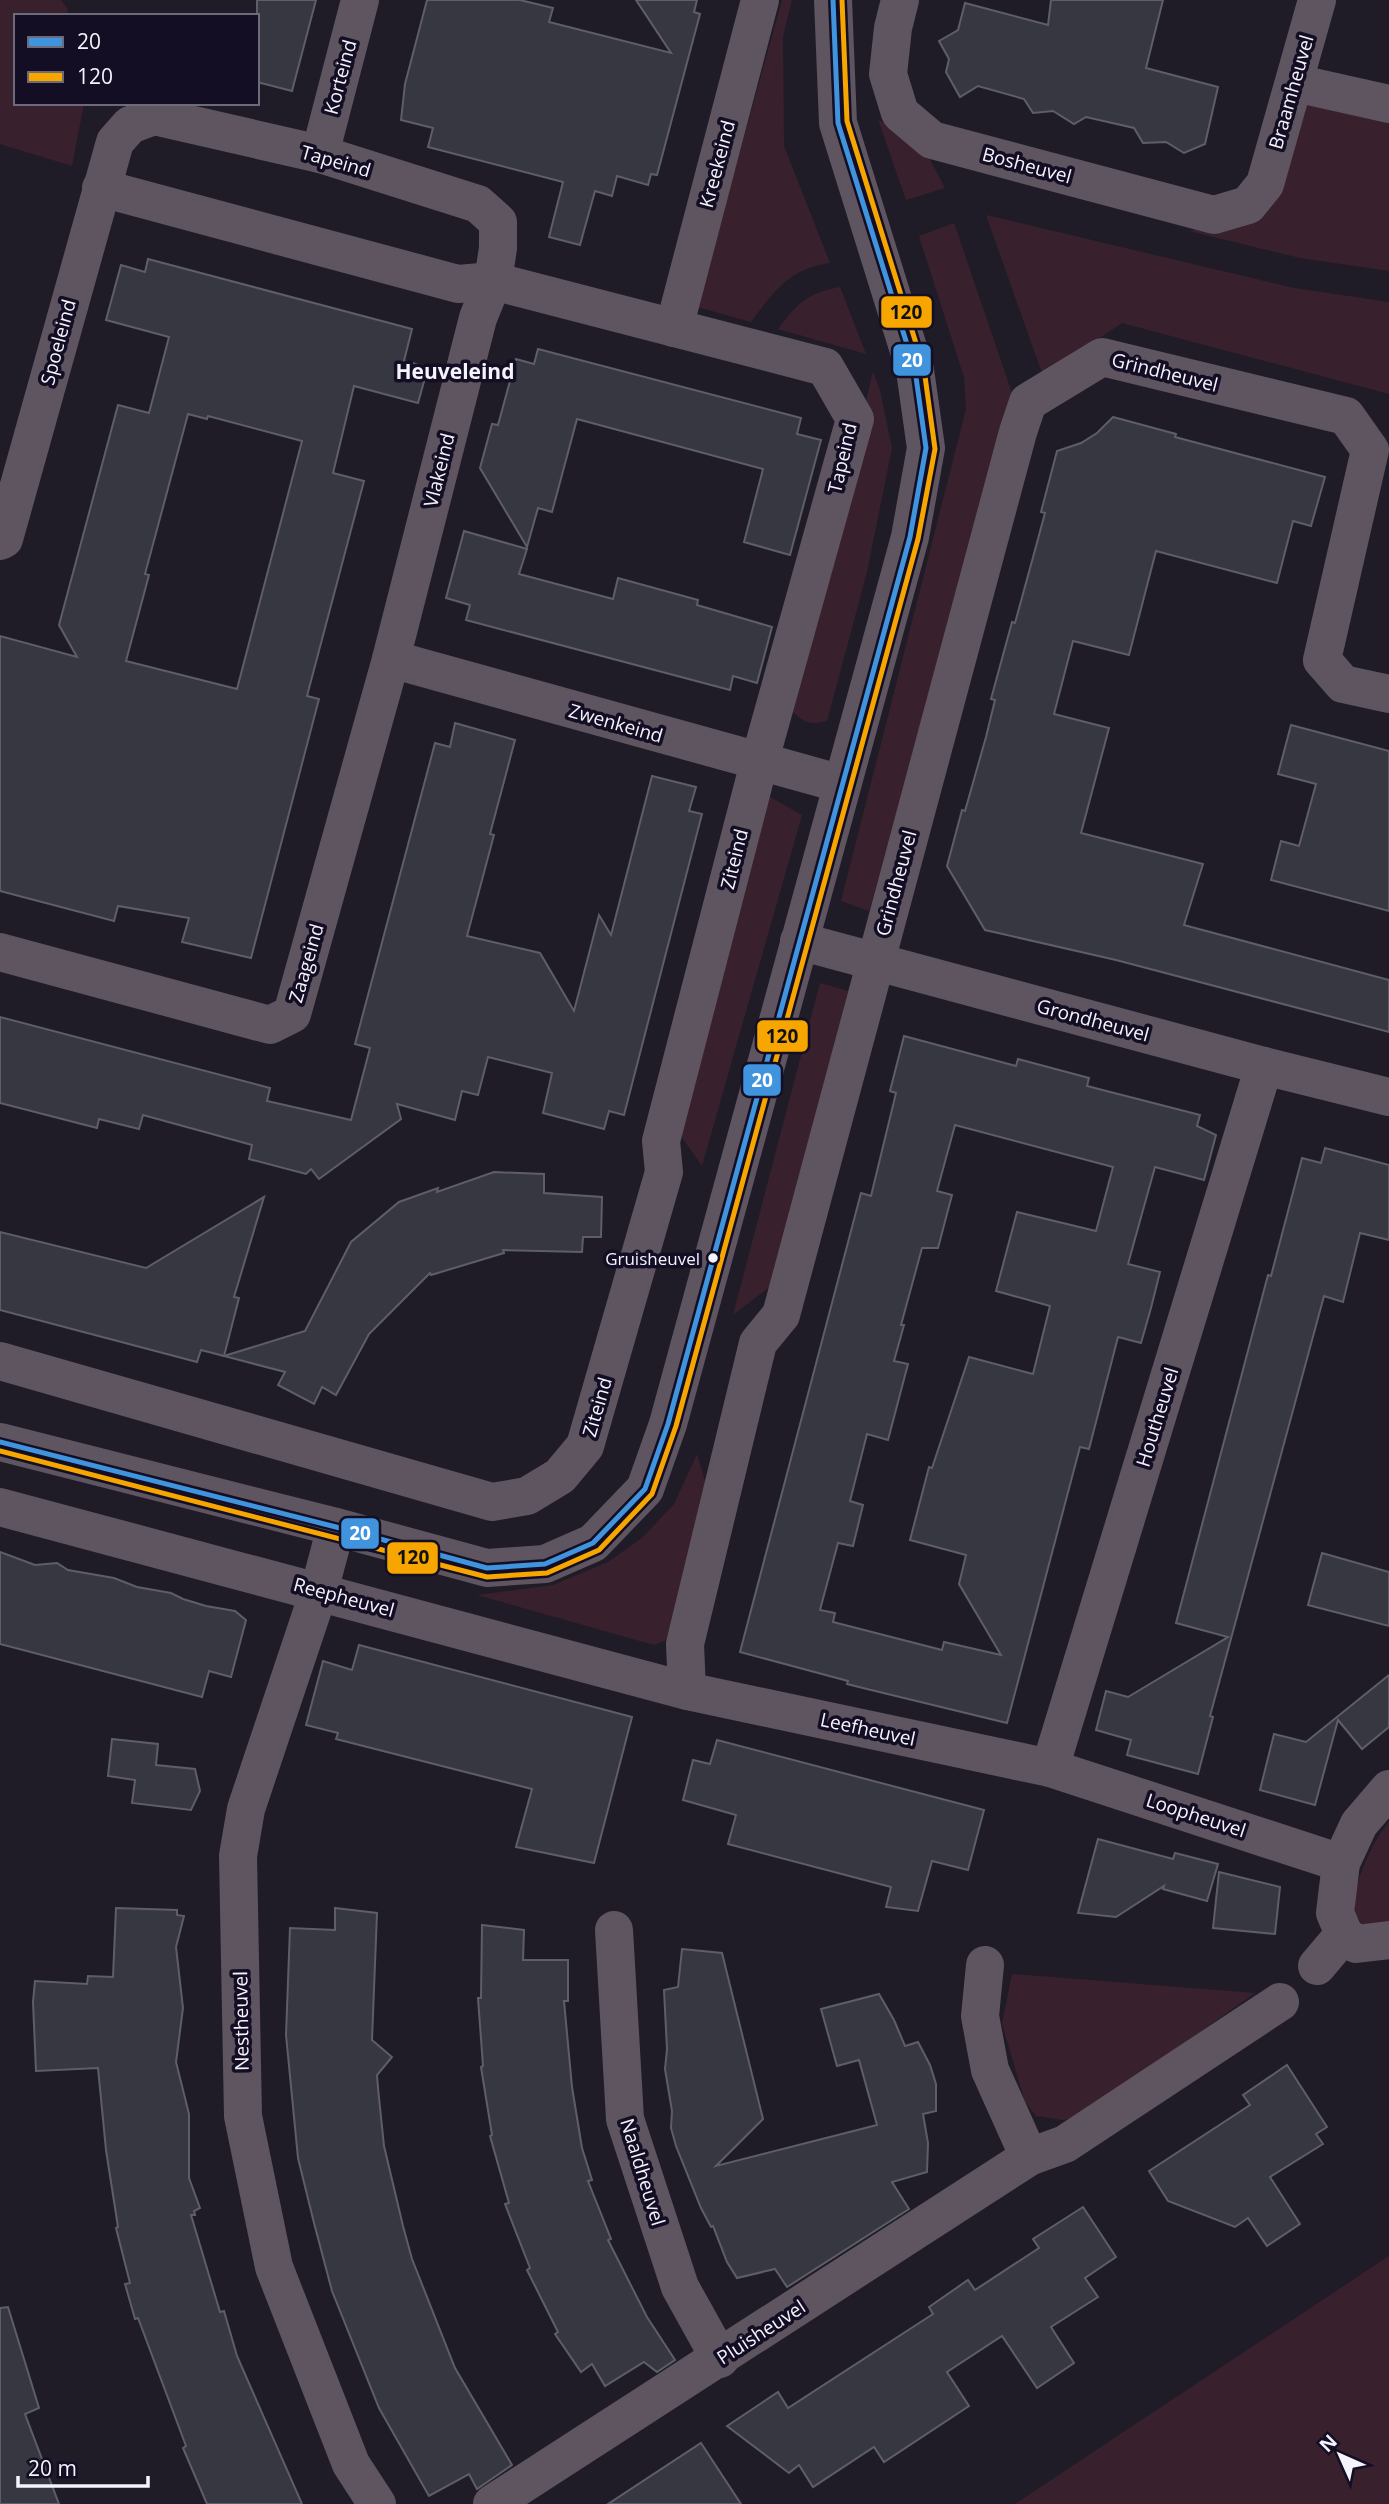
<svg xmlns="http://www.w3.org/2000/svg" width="1389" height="2504" font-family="'Open Sans',sans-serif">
	<rect width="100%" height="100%" fill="#1f1c28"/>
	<g fill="#39202d">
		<polygon points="0,0 61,0 68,10 67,16 16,16 16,103 84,103 72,166 0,144"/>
		<path d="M782 0H792L783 36 784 146 830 263C789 269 775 290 751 322L697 307Z"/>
		<polygon points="1303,101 1389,117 1389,271 1300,258 1189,231 1251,217"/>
		<polygon points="878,119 927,154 945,188 906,200"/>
		<polygon points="986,215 1294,288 1389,302 1389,394 1122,323 1043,376"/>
		<polygon points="954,223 1013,396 869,911 841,901 966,409 964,377 919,236"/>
		<path d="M840 287 866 354 778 329C798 303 807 293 840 287Z"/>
		<path d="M873 372 880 390 892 448 867 572 827 721C808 726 802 721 789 708Z"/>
		<polygon points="765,794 802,815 702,1166 676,1129"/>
		<polygon points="820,983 848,991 771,1286 733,1315"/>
		<polygon points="697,1454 709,1495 666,1640 654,1645 477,1595 553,1585 608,1562 642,1538 674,1504"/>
		<path d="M1389 1822V1929L1363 1926C1361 1922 1356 1915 1355 1911 1351 1886 1373 1840 1389 1822Z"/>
		<polygon points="1012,1974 1255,1993 1079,2117 1063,2120 1036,2116 1025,2102 1002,2024"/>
		<polygon points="1389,2256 1389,2504 1015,2504"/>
	</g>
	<g fill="#363741" stroke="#5d5e68" stroke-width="2" fill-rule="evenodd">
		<polygon points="257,0 316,0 292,91 257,82"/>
		<polygon points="427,0 520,0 553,8 549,22 671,53 636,0 697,0 694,12 700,14 657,175 651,174 648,185 617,176 612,196 595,191 580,245 549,237 563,182 428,147 433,128 401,120 405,84"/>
		<polygon points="1051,0 1163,0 1146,68 1218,87 1205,144 1184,153 1166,142 1143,143 1134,128 1086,117 1074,124 1053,111 1033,113 1024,99 978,86 960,97 946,72 949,59 939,41 958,30 965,3 1048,25"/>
		<path d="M148 259 412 329 404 361 428 367 418 403 354 386 333 473 364 481 307 696 319 699 251 958 182 942 189 918 118 906 114 921 0 891V636L77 657 59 625 118 405 149 413 169 337 106 320 121 265 145 272ZM188 414 207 419 208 416 302 441 237 689 126 661 149 575 145 574Z"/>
		<polygon points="538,349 801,418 797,434 821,440 790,555 744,542 763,469 577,419 552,512 538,508 527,547 480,468 492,424 498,425 516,359 534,364"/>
		<polygon points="1113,417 1176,434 1175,437 1325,477 1311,526 1293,521 1277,583 1156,551 1129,655 1073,641 1054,714 1109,728 1081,833 1203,864 1184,925 1389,980 1389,1032 1116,960 985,930 947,866 962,810 965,811 986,737 995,700 991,699 1012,622 1015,623 1035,550 1045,513 1041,512 1057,451 1081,443 1097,433"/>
		<polygon points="464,531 527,549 519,574 613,599 618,578 698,600 697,605 772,627 757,683 733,676 730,690 466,620 470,605 446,598"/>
		<polygon points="455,723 515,740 490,834 494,835 467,936 540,953 574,1011 599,915 611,935 652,776 696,787 689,811 702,814 624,1115 609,1111 604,1129 543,1113 552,1073 488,1057 478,1095 462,1091 455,1120 397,1104 401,1119 319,1179 311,1169 306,1174 249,1159 252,1145 143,1115 139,1129 99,1119 97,1128 0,1103 0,1017 270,1088 267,1101 351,1120 370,1048 355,1044 435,743 450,747"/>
		<polygon points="1291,725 1389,751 1389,911 1271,880 1281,841 1299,846 1316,784 1278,774"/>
		<path d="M904 1036 1016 1066 1018 1059 1089 1078 1087 1086 1200 1115 1197 1126 1216 1135 1204 1180 1155 1167 1128 1264 1160 1272 1151 1308 1141 1343 1118 1337 1089 1449 1080 1447 1007 1723 867 1689 847 1684 848 1681 740 1652 861 1193 871 1196 896 1093 890 1091ZM955 1125 1113 1167 1096 1231 1017 1212 996 1291 1050 1306 1033 1374 969 1357 932 1468 929 1467 910 1540 966 1555 959 1584 1001 1655 944 1642 942 1650 833 1622 835 1613 820 1610 838 1543 853 1546 863 1505 850 1501 867 1434 888 1440 908 1364 894 1361 904 1325H901L922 1248H938L952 1195 937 1191Z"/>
		<polygon points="1325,1148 1389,1165 1389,1240 1360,1233 1343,1302 1324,1296 1210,1716 1213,1717 1198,1774 1127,1755 1131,1740 1096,1730 1106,1691 1128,1697 1228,1637 1176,1623 1268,1275 1271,1276 1302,1158 1321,1163"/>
		<polygon points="494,1172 544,1174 544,1193 602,1197 601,1237 583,1237 582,1252 503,1250 504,1253 431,1275 430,1273 369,1334 336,1395 322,1387 314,1404 278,1385 285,1372 224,1356 305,1331 351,1242 399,1202 438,1188 437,1192"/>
		<polygon points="264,1197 234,1297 239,1298 224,1356 201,1350 197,1362 0,1310 0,1232 146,1268"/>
		<polygon points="0,1552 35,1565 57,1563 68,1570 114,1578 137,1587 171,1593 183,1599 206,1606 235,1611 246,1620 231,1677 209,1671 202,1697 0,1644"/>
		<polygon points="1322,1553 1389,1572 1389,1626 1308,1605"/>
		<polygon points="359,1645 632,1717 594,1863 516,1847 532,1789 336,1739 338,1733 306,1725 323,1661 352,1670"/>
		<polygon points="1389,1675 1389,1727 1362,1749 1338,1720 1315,1805 1260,1790 1274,1734 1306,1742"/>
		<polygon points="112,1739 158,1744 156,1765 195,1769 200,1791 191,1810 132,1803 135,1780 108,1776"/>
		<polygon points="717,1740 984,1810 968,1870 932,1861 918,1911 886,1907 891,1887 728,1844 736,1815 683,1800 693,1760 710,1764"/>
		<polygon points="1098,1839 1173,1859 1175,1853 1218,1864 1207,1901 1163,1889 1164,1886 1116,1917 1078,1913"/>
		<polygon points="1219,1872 1280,1887 1275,1934 1213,1928"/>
		<polygon points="116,1908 177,1910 177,1915 184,1916 176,1947 183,2008 176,2062 189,2114 189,2178 200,2208 194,2211 195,2215 191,2215 220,2312 224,2311 237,2356 302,2504 207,2504 183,2448 186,2446 138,2318 135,2319 125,2284 130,2283 116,2228 118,2227 106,2150 98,2068 36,2071 33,2002 35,1981 87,1984 88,1976 113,1977"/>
		<polygon points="335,1908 377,1913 372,2040 392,2057 377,2075 378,2088 384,2146 403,2226 412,2259 455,2368 512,2465 477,2489 469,2474 429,2496 379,2408 332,2291 314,2223 298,2158 286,2035 290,1928 335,1930"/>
		<polygon points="482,1925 524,1930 523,1960 568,1960 568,2001 564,2001 572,2087 582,2148 592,2180 588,2181 611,2239 608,2240 647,2317 675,2360 657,2372 644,2362 605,2386 592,2364 581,2372 555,2334 558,2332 527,2270 530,2268 505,2204 509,2203 490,2136 492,2135 481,2067 483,2066 478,1998 481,1998"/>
		<polygon points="682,1949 722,1953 763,2119 716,2166 877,2125 859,2060 837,2066 821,2009 879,1994 894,2020 905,2046 918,2042 930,2065 936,2084 936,2111 923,2114 928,2143 927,2172 892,2182 909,2209 787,2287 775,2269 737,2278 727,2262 713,2226 711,2227 701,2208 676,2146 671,2128 672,2111 665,2069 667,2049 664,1990 678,1987"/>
		<polygon points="1287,2065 1327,2127 1316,2134 1323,2144 1270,2177 1300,2224 1267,2246 1248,2218 1235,2227 1168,2201 1149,2171 1250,2105 1243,2095"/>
		<polygon points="1083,2207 1116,2257 1085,2278 1098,2297 1051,2327 1074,2363 1037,2388 1002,2336 947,2372 969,2406 884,2462 874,2447 813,2487 799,2465 789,2473 727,2426 778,2392 788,2408 933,2314 929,2307 968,2280 975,2290 1039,2248 1033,2239"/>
		<polygon points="8,2307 39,2408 25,2414 59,2504 0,2504 0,2308"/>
		<polygon points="701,2443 741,2504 608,2504"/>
	</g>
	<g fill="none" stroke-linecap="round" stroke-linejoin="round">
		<g stroke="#5e5560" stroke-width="38">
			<polyline points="900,0 893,28 888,74 900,113 932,140 1214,215 1248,205 1265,184 1317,0"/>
			<polyline points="1295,83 1389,104"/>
			<polyline points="320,154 360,0"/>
			<polyline points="674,328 760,0"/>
			<polyline points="0,541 4,539 115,142 130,125 154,116 320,154 478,204 498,222 498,248 493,281 478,318 391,659 292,1014 270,1025 0,952"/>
			<polyline points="391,659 842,784"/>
			<polyline points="799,941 1264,1066 1389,1097"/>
			<polyline points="0,1361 492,1502 527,1496 560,1476 585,1446 664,1172 661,1141 759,763 855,419 825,367 493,281 458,284 101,188"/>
			<polyline points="0,1442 336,1527 487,1568 545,1564 593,1543 645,1489 668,1424 910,537 926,448 915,370 838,123 833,0"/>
			<polyline points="0,1507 687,1691 1050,1768 1341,1863"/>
			<polyline points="336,1527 319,1591 246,1809 238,1856 243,2116 274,2267 351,2464 377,2504"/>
			<polyline points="687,1691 685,1644 758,1343 781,1315 1018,432 1028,402 1102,357 1346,416 1370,450 1322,660 1343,684 1389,694"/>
			<polyline points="1050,1768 1264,1066"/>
			<polyline points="1389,1789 1359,1824 1341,1863 1335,1913 1344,1934 1356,1944 1389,1940"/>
			<polyline points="614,1930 625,2119 680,2287 720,2359"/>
			<polyline points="985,1965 980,2016 990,2070 1029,2157"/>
			<polyline points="1317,1966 1344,1934"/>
			<polyline points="492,2504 1029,2157 1065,2144 1280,2002"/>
		</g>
		<g stroke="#130e23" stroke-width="10">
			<polyline id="bus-1" points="0,1442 336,1527 487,1568 545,1564 593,1543 645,1489 668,1424 910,537 926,448 915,370 838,123 833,0"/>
		</g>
		<g stroke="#130e23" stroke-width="10">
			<polyline id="bus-2" points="0,1451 487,1577 547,1573 599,1550 652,1494 676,1426 918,539 935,449 924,369 847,121 842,0"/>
		</g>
		<use href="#bus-1" stroke="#4094de" stroke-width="5"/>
		<use href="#bus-2" stroke="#f7a600" stroke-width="5"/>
	</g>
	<circle fill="#f5f3fd" stroke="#130e23" stroke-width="2.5" cx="713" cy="1258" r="6"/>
	<g text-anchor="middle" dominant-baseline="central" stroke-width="7" stroke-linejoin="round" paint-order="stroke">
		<g font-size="17" fill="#f5f3fd" stroke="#130e23" text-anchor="end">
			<text x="700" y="1258">Gruisheuvel</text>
		</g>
		<g font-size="19" fill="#f5f3fd" stroke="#130e23">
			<text transform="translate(340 77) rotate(-75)">Korteind</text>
			<text transform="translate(1291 92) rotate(-74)">Braamheuvel</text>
			<text transform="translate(336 161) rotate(16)">Tapeind</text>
			<text transform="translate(717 164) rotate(-75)">Kreekeind</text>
			<text transform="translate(1027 165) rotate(15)">Bosheuvel</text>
			<text transform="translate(58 342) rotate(-75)">Spoeleind</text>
			<text transform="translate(1165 372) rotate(14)">Grindheuvel</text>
			<text transform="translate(842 458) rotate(-77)">Tapeind</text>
			<text transform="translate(439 470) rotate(-76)">Vlakeind</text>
			<text transform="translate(616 723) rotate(16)">Zwenkeind</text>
			<text transform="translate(734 859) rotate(-76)">Ziteind</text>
			<text transform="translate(896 883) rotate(-75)">Grindheuvel</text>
			<text transform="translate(306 963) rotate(-74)">Zaageind</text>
			<text transform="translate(1093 1020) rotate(15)">Grondheuvel</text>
			<text transform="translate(597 1407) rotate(-74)">Ziteind</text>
			<text transform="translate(1157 1417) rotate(-73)">Houtheuvel</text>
			<text transform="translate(344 1597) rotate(15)">Reepheuvel</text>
			<text transform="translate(868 1729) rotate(12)">Leefheuvel</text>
			<text transform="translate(1196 1815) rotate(18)">Loopheuvel</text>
			<text transform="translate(241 2021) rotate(-91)">Nestheuvel</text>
			<text transform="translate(643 2172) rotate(73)">Naaldheuvel</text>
			<text transform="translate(761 2332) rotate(-33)">Pluisheuvel</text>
		</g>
		<g font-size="21" font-weight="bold" fill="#f5f3fd" stroke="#130e23">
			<text x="455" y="371">Heuveleind</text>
		</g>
	</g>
	<g stroke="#130e23" stroke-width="2.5">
		<rect x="880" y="295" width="53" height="34" rx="7" fill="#f7a600"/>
		<rect x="892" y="343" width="40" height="34" rx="7" fill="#4094de"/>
		<rect x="756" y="1019" width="53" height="34" rx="7" fill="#f7a600"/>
		<rect x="742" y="1063" width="40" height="34" rx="7" fill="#4094de"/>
		<rect x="340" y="1517" width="40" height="33" rx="7" fill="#4094de"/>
		<rect x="386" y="1541" width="53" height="34" rx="7" fill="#f7a600"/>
	</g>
	<g font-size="19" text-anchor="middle" font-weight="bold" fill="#fff">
		<text x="912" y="367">20</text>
		<text x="762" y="1087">20</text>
		<text x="360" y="1540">20</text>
	</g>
	<g font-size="19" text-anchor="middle" font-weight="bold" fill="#111">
		<text x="906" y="319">120</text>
		<text x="782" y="1043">120</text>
		<text x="413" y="1564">120</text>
	</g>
	<rect x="14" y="14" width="245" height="91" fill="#130e23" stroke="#6d6a7a" stroke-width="2"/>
	<rect x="28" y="37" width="35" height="10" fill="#4094de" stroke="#6d6a7a" stroke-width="2"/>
	<text x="77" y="49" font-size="21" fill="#f5f3fd">20</text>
	<rect x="28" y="72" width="35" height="10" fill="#f7a600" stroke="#6d6a7a" stroke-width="2"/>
	<text x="77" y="84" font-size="21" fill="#f5f3fd">120</text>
	<g transform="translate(1340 2455) rotate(315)" stroke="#130e23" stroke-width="5" paint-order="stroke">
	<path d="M0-5L12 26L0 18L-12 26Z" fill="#f5f3fd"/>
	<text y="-10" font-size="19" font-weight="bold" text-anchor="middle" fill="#f5f3fd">N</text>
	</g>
	<path d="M18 2476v10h130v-10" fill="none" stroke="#f5f3fd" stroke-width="3.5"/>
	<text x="28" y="2476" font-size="21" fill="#f5f3fd" stroke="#130e23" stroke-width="5" paint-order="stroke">20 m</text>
</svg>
